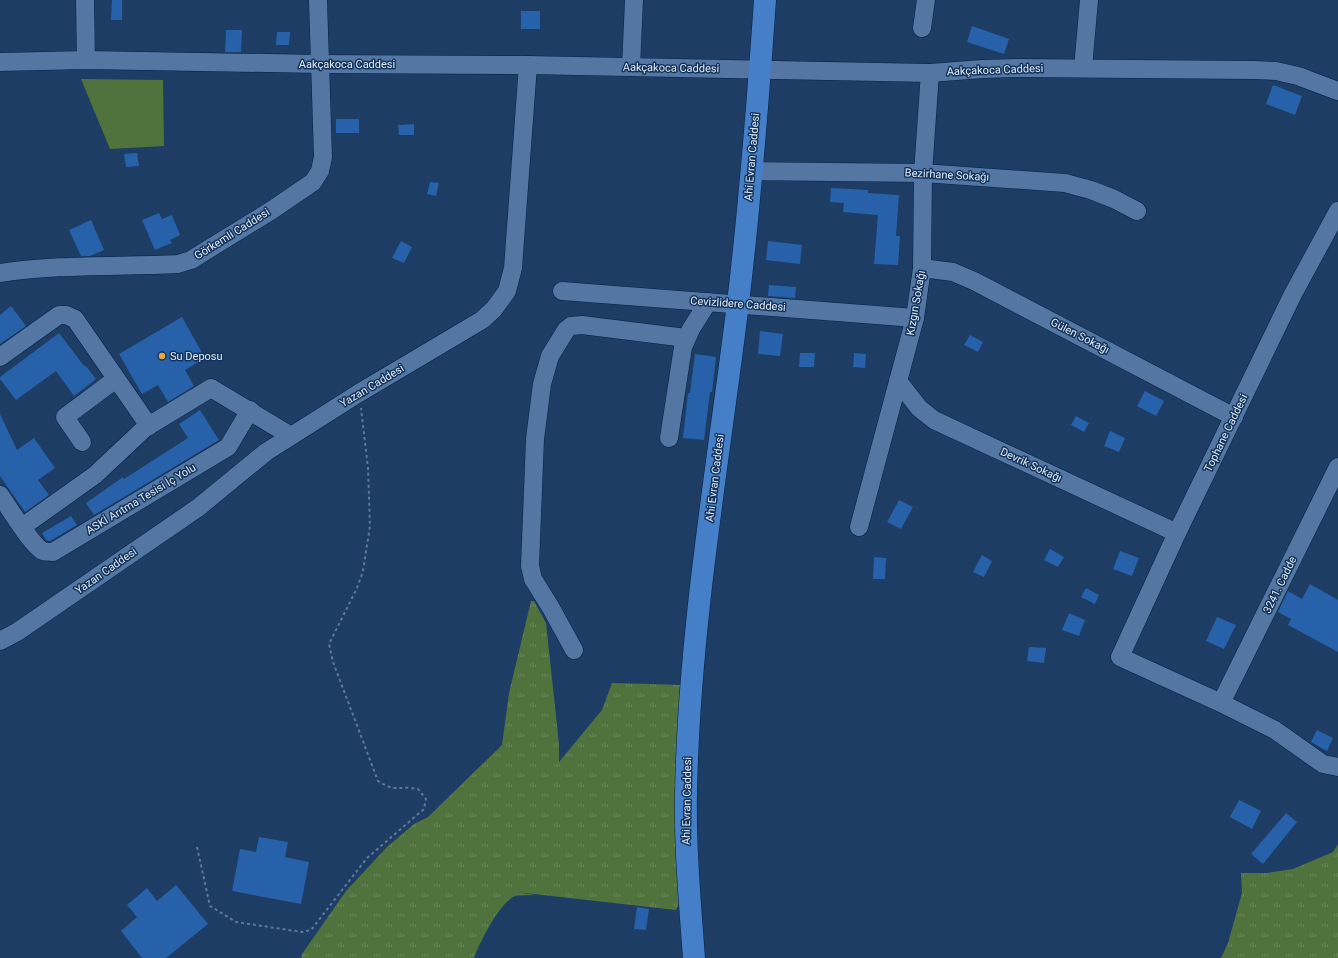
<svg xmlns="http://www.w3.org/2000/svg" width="1338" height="958" font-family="Roboto,sans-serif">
	<defs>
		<pattern id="grass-tufts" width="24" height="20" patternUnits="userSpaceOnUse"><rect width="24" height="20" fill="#50723d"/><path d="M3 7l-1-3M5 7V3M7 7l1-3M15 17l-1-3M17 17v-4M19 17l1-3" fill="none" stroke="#69865a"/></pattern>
	</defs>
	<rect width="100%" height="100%" fill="#1d3d64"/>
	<g fill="url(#grass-tufts)">
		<path d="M531 601H534L546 623 559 744V762L602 710 612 683 683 685 680 901 676 910 516 892 535 895C529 896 518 894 513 897 498 906 480 942 474 958H301L302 954 346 891 387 847 414 824 428 817 502 745 509 693Z"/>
		<polygon points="1338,844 1338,958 1221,958 1228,943 1242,893 1241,873 1267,873 1293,869 1333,852"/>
	</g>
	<polygon fill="#50723d" points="81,79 163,80 164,146 110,149"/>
	<g fill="#2661a9">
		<polygon points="112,0 122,0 122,20 111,20"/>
		<rect x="521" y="11" width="19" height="18"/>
		<polygon points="972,26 1009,39 1004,54 967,42"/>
		<polygon points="226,30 242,30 241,52 225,52"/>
		<polygon points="277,32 290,32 289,45 276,45"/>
		<polygon points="1273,85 1302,96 1295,115 1266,104"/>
		<rect x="336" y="119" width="23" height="14"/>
		<polygon points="414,124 414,135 399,135 398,125"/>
		<polygon points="137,153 139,166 126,167 124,154"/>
		<polygon points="430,182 439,183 436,196 427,194"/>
		<polygon points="831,188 868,190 868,193 899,195 896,236 900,236 898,265 874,264 878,215 843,212 844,203 830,202"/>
		<polygon points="159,213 162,219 172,215 180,235 170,240 172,243 155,250 142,220"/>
		<polygon points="91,220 104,250 90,256 81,256 69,230"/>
		<polygon points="401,241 412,247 404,263 392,258"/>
		<polygon points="768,241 802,245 800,264 766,260"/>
		<polygon points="769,285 796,287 795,298 768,296"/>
		<polygon points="11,306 26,326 0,344 0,315"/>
		<polygon points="182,317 205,358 185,370 194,386 168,402 158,385 142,394 119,354"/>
		<polygon points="760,331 783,334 780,356 758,354"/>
		<polygon points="59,333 84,366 85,365 96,379 74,396 56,371 16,400 0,379 0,377"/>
		<polygon points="970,335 983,342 978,352 964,345"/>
		<polygon points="800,353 815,353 814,367 799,367"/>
		<polygon points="854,353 866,354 865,368 853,367"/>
		<polygon points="695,354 716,357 712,392 710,392 704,440 683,438 688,393 690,393"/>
		<polygon points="1145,391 1164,401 1156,416 1137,406"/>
		<polygon points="200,410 219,440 94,515 86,503 123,477 124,479 188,438 179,424"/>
		<polygon points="0,414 17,450 34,438 55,468 38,480 49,495 25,512 0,476"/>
		<polygon points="1076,416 1089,423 1084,432 1071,425"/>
		<polygon points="1110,431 1125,438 1119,452 1104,446"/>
		<polygon points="899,500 913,507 901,529 887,522"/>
		<polygon points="71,516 77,525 50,541 46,540 42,533"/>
		<polygon points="1050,549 1064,557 1058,567 1044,560"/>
		<polygon points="1120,551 1139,558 1132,576 1113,569"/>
		<polygon points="982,555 992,561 984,577 973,572"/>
		<polygon points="874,557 886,558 885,579 873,579"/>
		<polygon points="1310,584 1338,600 1338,652 1288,625 1291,619 1278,612 1288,591 1302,599"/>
		<polygon points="1086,588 1099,595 1095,604 1081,597"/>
		<polygon points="1069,613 1085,620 1079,636 1062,630"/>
		<polygon points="1217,617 1236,625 1224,649 1206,641"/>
		<polygon points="1029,647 1046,648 1044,663 1027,661"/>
		<polygon points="1317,730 1333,738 1327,751 1311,742"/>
		<polygon points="1239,800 1261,811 1252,829 1230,817"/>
		<polygon points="1286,813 1297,822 1263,864 1251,854"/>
		<polygon points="259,837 288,842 285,857 309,862 301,904 232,891 240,849 256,852"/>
		<polygon points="176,885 208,924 166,958 142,958 121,931 137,917 127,905 147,888 157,901"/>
		<polygon points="637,907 649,909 646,930 634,929"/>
	</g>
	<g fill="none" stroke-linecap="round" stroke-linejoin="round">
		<g stroke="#032248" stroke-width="19">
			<g id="minor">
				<polyline points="85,0 86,60"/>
				<polyline points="922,28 926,0"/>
				<polyline points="0,62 86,60 320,64 528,65 930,73 982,69 1017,68 1254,70 1276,71 1298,76 1338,91"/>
				<polyline points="631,67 634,0"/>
				<polyline points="1083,68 1089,0"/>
				<polyline points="751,171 923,173 1065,183 1091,190 1114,199 1137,211"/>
				<polyline points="1338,211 1293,294 1177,533 1120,657 1221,703 1275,730 1323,764 1338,767"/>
				<polyline points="922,268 953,272 974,281 1234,417"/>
				<path d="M0 273C59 264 118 267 178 264L191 260 272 210 313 182 320 171 323 157 318 0"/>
				<polyline points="562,291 915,318"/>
				<polyline points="0,357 59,315 66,315 75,319 149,426"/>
				<polyline points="898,381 919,408 934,420 1177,533"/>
				<polyline points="669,438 683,347 691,329 708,302"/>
				<polyline points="82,442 65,417 116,379"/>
				<path d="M0 495C8 506 32 546 43 551 46 552 50 552 53 552L228 447 250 410"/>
				<polyline points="22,527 95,475 145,428 211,388 291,436"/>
				<polyline points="859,527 915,318 922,268 923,173 930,73"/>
				<polyline points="0,641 17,632 199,507 266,452 359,393 482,320 494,309 507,291 513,268 528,65"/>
				<polyline points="574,650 551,608 533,579 530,566 535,439 542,384 550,356 566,330 571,326 582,325 686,338"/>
				<polyline points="1221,703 1338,467"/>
			</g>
		</g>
		<g stroke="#032248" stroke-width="23">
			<path id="major" d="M694 958C690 903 685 849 686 794 689 629 718 466 738 303 750 203 758 101 765 0"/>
		</g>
		<path stroke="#5f7897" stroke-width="2" stroke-dasharray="3 3" stroke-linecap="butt" d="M197 847 210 906 236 922 302 932 311 930 367 858 424 809 426 799 418 789C400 785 396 793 378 781L333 662 329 644 357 588 363 571 370 526 368 468 361 408"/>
		<use href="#minor" stroke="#5476a2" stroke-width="18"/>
		<use href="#major" stroke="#457fc8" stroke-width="22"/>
	</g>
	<circle fill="#eca93a" stroke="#133259" stroke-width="1.5" cx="162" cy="356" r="4"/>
	<g text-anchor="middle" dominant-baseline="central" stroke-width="3" stroke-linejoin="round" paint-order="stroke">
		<g font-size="11" fill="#e1ecfb" stroke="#133259">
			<text x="347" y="64">Aakçakoca Caddesi</text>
			<text transform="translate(671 68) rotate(1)">Aakçakoca Caddesi</text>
			<text transform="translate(995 70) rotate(-2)">Aakçakoca Caddesi</text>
			<text transform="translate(752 157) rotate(-85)">Ahi Evran Caddesi</text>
			<text transform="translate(947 175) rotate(3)">Bezirhane Sokağı</text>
			<text transform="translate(232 234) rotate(-32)">Görkemli Caddesi</text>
			<text transform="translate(916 303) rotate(-80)">Kızgın Sokağı</text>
			<text transform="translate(738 304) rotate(4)">Cevizlidere Caddesi</text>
			<text transform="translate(1080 336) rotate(27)">Gülen Sokağı</text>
			<text transform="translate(372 386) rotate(-31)">Yazan Caddesi</text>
			<text transform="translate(1226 433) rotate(-64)">Tophane Caddesi</text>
			<text transform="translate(1031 465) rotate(25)">Devrik Sokağı</text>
			<text transform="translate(715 478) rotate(-83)">Ahi Evran Caddesi</text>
			<text transform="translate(141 499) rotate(-31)">ASKİ Arıtma Tesisi İç Yolu</text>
			<text transform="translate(106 571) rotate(-35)">Yazan Caddesi</text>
			<text transform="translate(1280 585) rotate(-64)">3241. Cadde</text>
			<text transform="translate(687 801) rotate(-89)">Ahi Evran Caddesi</text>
		</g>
		<g font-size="11" fill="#e1ecfb" stroke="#133259" text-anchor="start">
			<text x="170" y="356">Su Deposu</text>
		</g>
	</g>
</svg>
